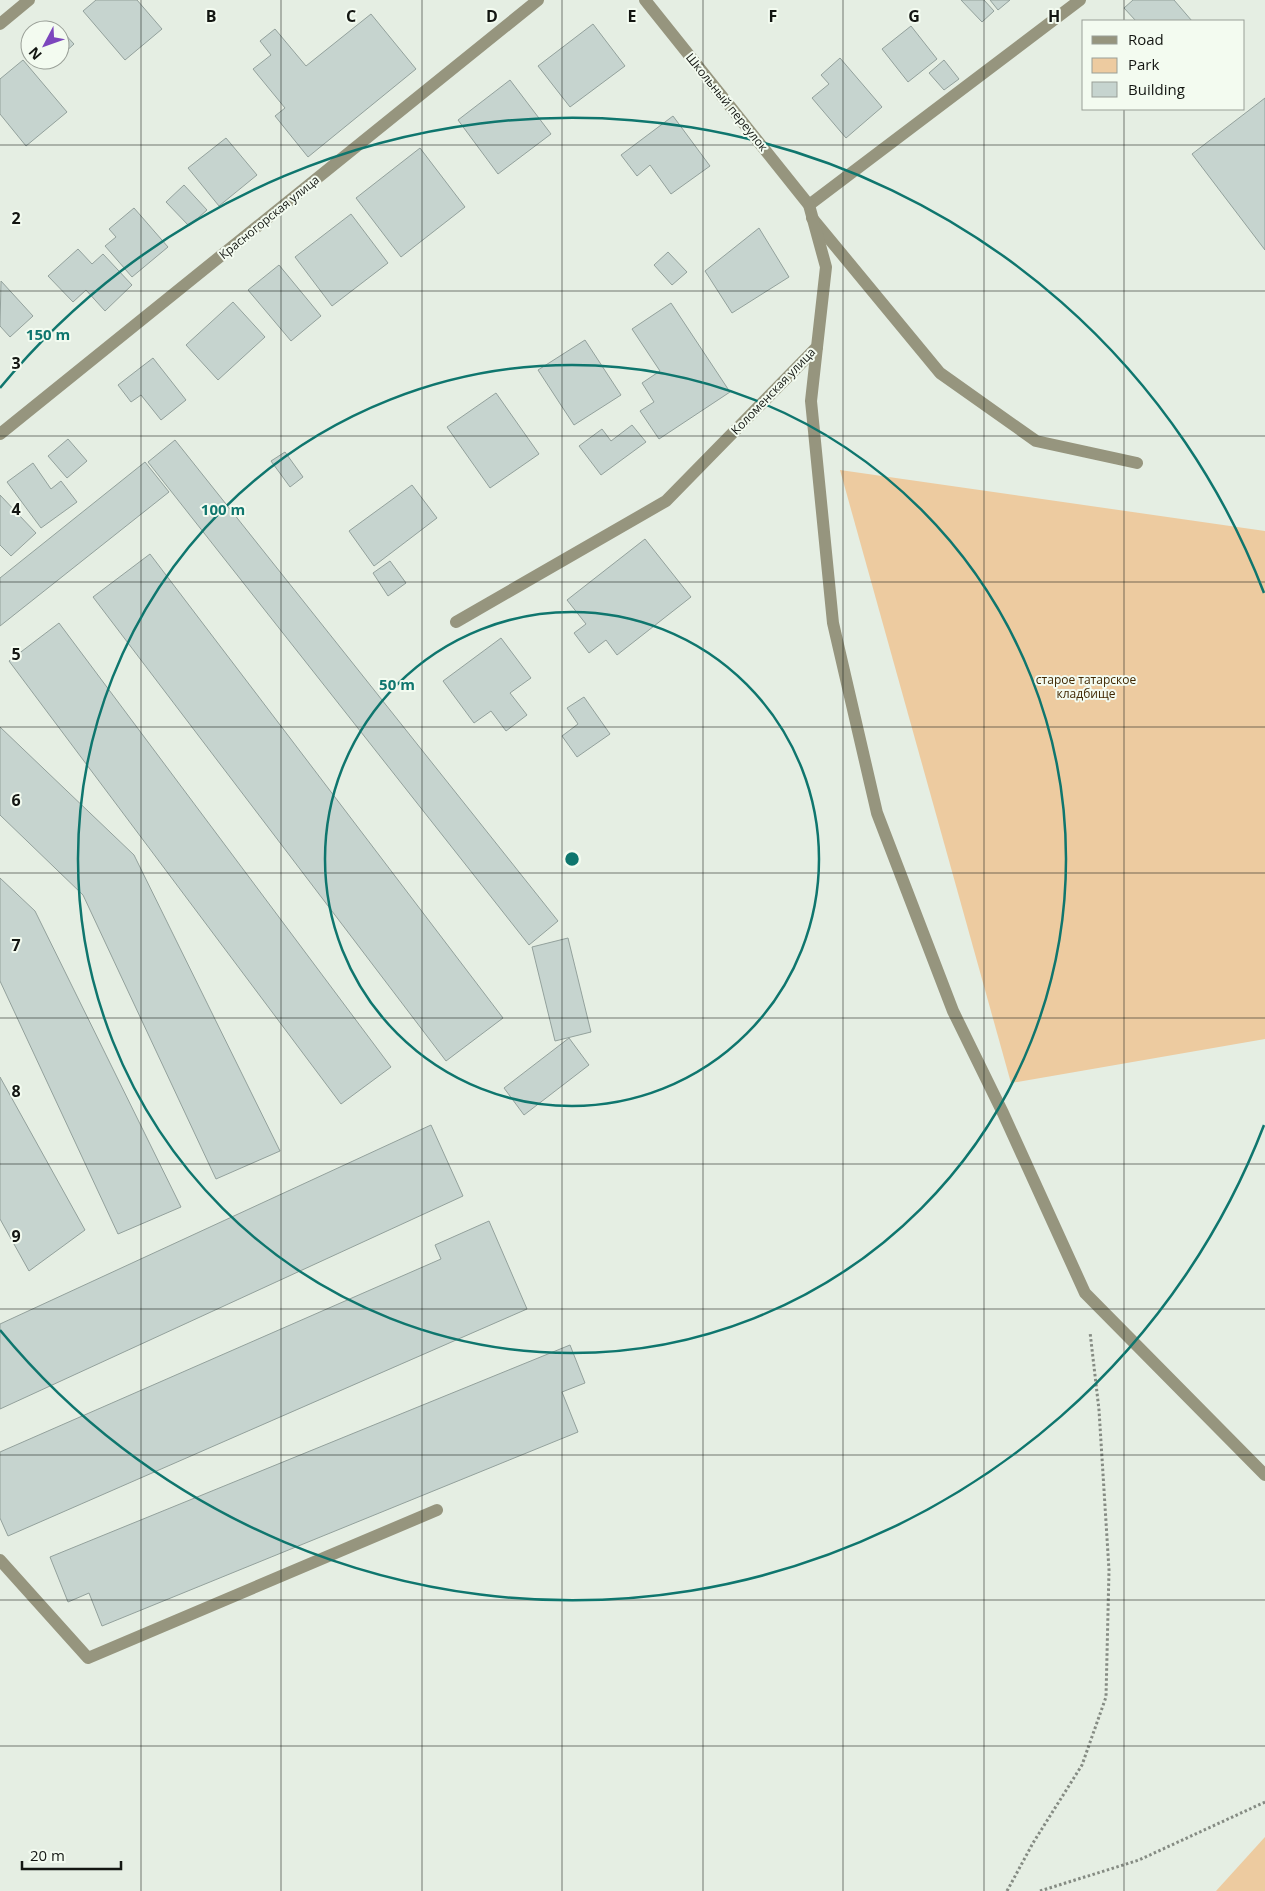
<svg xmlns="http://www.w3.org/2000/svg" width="1265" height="1891" font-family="'Open Sans',sans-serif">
	<rect width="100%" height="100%" fill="#e5eee3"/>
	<g fill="#edcba0">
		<polygon points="840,470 1265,531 1265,1039 1011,1083"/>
		<polygon points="1265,1837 1265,1891 1216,1891"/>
	</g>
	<g fill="#c6d4cf" stroke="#93a19c">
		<polygon points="96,0 137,0 162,29 125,60 83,11"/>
		<polygon points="961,0 984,0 994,11 982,22"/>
		<polygon points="990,0 1010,0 998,10"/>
		<polygon points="1133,0 1174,0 1192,21 1136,21 1124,8"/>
		<polygon points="371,14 416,69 308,157 275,116 285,108 253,69 271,55 260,41 275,29 306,66"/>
		<polygon points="593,24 625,66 570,107 538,66"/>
		<polygon points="911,26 937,59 908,82 882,49"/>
		<polygon points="62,31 74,44 62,55 60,53 60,32"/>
		<polygon points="840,58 882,107 846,138 812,98 829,84 821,75"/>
		<polygon points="23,60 67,112 26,146 0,114 0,79"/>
		<polygon points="944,60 959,79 944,90 929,73"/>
		<polygon points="510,80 551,134 498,174 458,120"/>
		<polygon points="1265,98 1265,250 1192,154"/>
		<polygon points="673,116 710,166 671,194 650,165 637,176 621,155"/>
		<polygon points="226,138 257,175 219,206 188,168"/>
		<polygon points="420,148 465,207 401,257 356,198"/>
		<polygon points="184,185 207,210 189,226 166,202"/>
		<polygon points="134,208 168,247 132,277 105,246 116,237 109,229"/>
		<polygon points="351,214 388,263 332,306 295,257"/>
		<polygon points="759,228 789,277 732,313 705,271"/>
		<polygon points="78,249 92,264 103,254 132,285 105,311 86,290 73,302 48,276"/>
		<polygon points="668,252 687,272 672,285 654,265"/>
		<polygon points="279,265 321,316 291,341 248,290"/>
		<polygon points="1,281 33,316 10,337 0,326"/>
		<polygon points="233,302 265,337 218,380 186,345"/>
		<polygon points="671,303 730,392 659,439 640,411 654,402 642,383 660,371 632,329"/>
		<polygon points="585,340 621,395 574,425 538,370"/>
		<polygon points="153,358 186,400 161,420 141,395 131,402 118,385"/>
		<polygon points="496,393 539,454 490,488 447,427"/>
		<polygon points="632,425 646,442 601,475 579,446 602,429 611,441"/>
		<polygon points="68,439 87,461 67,478 48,456"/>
		<polygon points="175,440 558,921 529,945 148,462"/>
		<polygon points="285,452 303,477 290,487 271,461"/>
		<polygon points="145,462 169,492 0,626 0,578"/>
		<polygon points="33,463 51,489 61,481 77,502 41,528 7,482"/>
		<polygon points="412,485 437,518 374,566 349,531"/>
		<polygon points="0,495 36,533 11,556 0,545"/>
		<polygon points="645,539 691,597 617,655 606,640 589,653 574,633 586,624 567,600"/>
		<polygon points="150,554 503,1018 446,1061 93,597"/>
		<polygon points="390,561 406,583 388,596 373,573"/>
		<polygon points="59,623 391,1067 341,1104 9,661"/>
		<polygon points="501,638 531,678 510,693 527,715 506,731 491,711 474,723 443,681"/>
		<polygon points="584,697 610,734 577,757 562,736 578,724 567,708"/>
		<polygon points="0,727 134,855 280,1151 216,1179 83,895 0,815"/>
		<polygon points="0,878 35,911 181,1207 118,1234 0,981"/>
		<polygon points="568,938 591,1032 555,1041 532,947"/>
		<polygon points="569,1038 589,1065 524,1115 504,1088"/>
		<polygon points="0,1077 85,1230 29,1271 0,1219"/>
		<polygon points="431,1125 463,1196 0,1409 0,1324"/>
		<polygon points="489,1221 527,1309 8,1536 0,1518 0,1452 441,1259 435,1245"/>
		<polygon points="570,1345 585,1383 562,1392 578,1432 102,1626 89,1593 68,1602 50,1557"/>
	</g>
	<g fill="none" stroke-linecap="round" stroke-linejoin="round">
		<g stroke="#858b83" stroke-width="3" stroke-dasharray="2.5 2.5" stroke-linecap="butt">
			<polyline points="1007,1891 1033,1843 1082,1765 1106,1697 1109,1570 1099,1410 1090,1332"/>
			<polyline points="1040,1891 1139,1860 1265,1802"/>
		</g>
		<g stroke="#96957e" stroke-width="12">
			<polyline points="812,218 940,373 1036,441 1137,463"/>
			<polyline points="817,347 811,401 833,623 877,813 953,1011 1003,1113 1085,1293 1265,1475"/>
			<polyline points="0,1560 88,1658 437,1510"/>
		</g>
		<g stroke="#96957e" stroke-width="12">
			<polyline points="0,24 29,0"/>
			<polyline points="809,205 1080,0"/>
			<polyline points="0,434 538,0"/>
			<polyline points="456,622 666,501 817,347 826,267 809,205 645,0"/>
		</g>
	</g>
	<path fill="none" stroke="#131612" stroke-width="1" stroke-opacity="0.55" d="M141 0V1891M281 0V1891M422 0V1891M562 0V1891M703 0V1891M843 0V1891M984 0V1891M1124 0V21M1124 109V1891M0 145H1265M0 291H1265M0 436H1265M0 582H1265M0 727H1265M0 873H1265M0 1018H1265M0 1164H1265M0 1309H1265M0 1455H1265M0 1600H1265M0 1746H1265"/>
	<g fill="none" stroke="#0f766e" stroke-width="2.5">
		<circle cx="572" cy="859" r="247"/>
		<circle cx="572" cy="859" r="494"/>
		<path d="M1264 1125A741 741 0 0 1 0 1330M0 388A741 741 0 0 1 1264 593"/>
	</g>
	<g text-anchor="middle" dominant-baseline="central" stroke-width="4" stroke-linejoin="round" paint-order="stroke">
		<g font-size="12" fill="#131612" stroke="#f3fbf0">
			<text transform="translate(727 102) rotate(51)">Школьный переулок</text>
			<text transform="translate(269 217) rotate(-39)">Красногорская улица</text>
			<text transform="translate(773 391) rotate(-46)">Коломенская улица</text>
		</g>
		<g font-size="12" fill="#402701" stroke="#f3fbf0">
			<text x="1086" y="679">старое татарское<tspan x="1086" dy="14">кладбище</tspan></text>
		</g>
	</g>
	<g font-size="16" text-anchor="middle" font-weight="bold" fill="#131612" stroke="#f3fbf0" stroke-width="4" stroke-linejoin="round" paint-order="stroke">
		<text x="211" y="22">B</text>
		<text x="351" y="22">C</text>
		<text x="492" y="22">D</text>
		<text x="632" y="22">E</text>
		<text x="773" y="22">F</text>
		<text x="914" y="22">G</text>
		<text x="1054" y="22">H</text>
		<text x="16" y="224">2</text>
		<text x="16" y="369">3</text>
		<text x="16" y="515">4</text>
		<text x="16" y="660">5</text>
		<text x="16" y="806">6</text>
		<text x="16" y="951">7</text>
		<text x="16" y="1097">8</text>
		<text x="16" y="1242">9</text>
	</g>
	<circle cx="572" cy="859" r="8" fill="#0f766e" stroke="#f3fbf0" stroke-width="2.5"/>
	<g font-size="15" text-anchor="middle" font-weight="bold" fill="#0f766e" stroke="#f3fbf0" stroke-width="4" stroke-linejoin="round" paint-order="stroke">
		<text x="48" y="340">150 m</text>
		<text x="223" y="515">100 m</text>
		<text x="397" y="690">50 m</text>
	</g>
	<rect x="1082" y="20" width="162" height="90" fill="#f3fbf0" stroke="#999f97"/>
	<rect x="1092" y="36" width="25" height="8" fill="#96957e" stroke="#999f97"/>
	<text x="1128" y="45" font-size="15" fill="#131612">Road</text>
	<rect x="1092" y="58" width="25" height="15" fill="#edcba0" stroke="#999f97"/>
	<text x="1128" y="70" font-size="15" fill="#131612">Park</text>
	<rect x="1092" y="82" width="25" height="15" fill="#c6d4cf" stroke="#999f97"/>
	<text x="1128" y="95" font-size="15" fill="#131612">Building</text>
	<g transform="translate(45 45) rotate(229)"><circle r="24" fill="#f3fbf0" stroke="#999f97"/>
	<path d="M0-4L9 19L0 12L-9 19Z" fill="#7c46bd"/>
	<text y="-8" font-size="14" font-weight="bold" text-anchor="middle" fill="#131612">N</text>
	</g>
	<path d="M22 1861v8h99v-8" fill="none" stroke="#131612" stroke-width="2.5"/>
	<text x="30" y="1861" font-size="15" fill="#131612" stroke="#f3fbf0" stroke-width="4" paint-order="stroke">20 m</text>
</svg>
